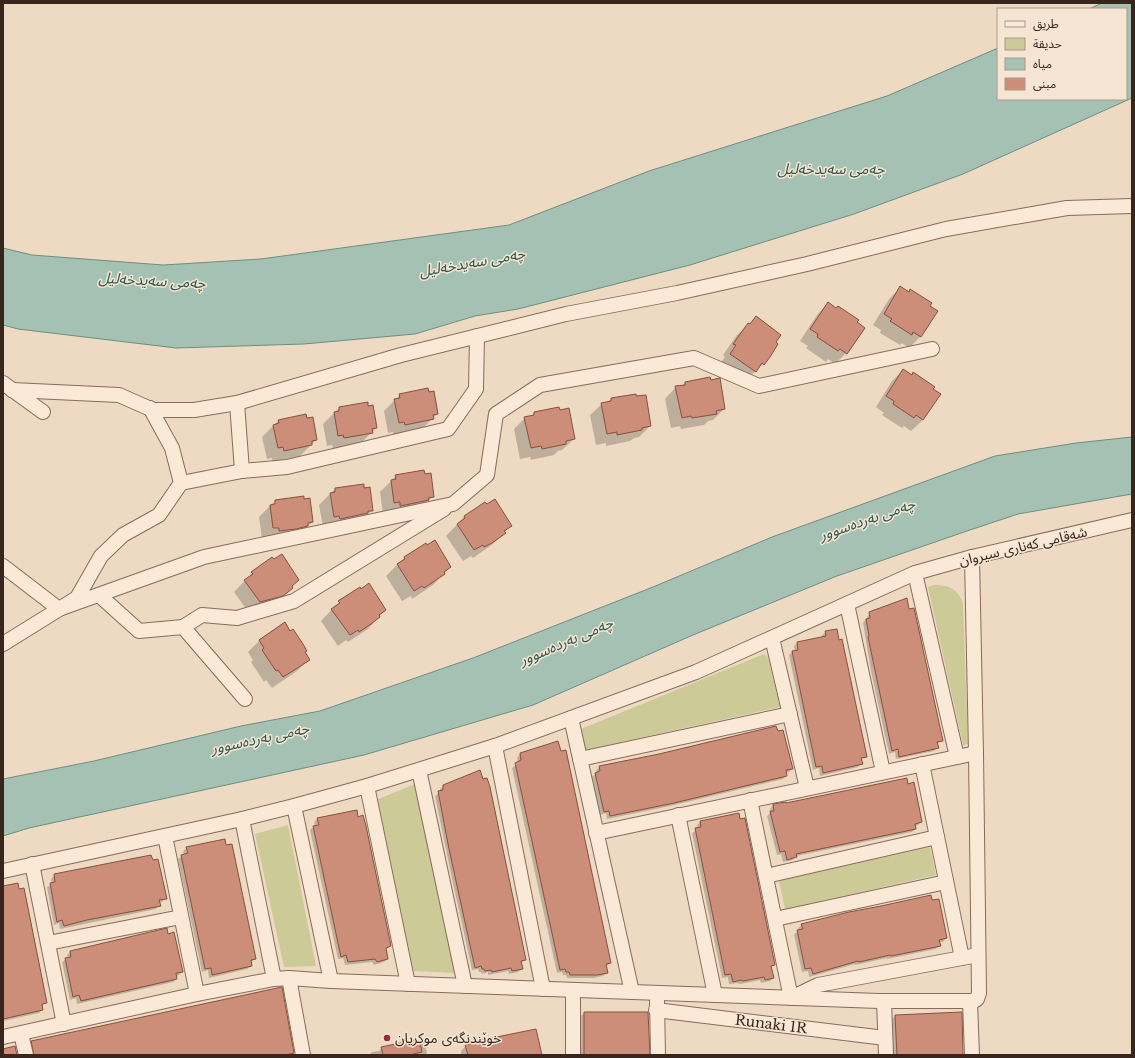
<svg xmlns="http://www.w3.org/2000/svg" width="1135" height="1058" font-family="'Libre Baskerville','Noto Sans Arabic',serif">
	<rect width="100%" height="100%" fill="#eedac3"/>
	<g fill="#ccca97">
		<path d="M934 585C949 585 957 588 963 603L968 744 963 745 928 587Z"/>
		<polygon points="764,654 768,657 780,707 585,750 581,729"/>
		<polygon points="415,784 455,973 411,971 376,800"/>
		<polygon points="288,825 316,966 284,967 255,834"/>
		<polygon points="930,847 936,875 785,909 779,881"/>
	</g>
	<g fill="#a5c1b4" stroke="#6c8f80">
		<polygon points="1102,3 1132,3 1132,98 963,174 854,214 690,265 518,309 475,316 415,334 304,344 176,348 18,329 3,325 3,248 32,255 163,265 261,259 509,225 649,171 887,96 998,48 998,99 1126,99 1126,9 1089,9"/>
		<polygon points="1132,437 1132,494 1018,514 964,532 837,576 693,635 533,705 364,755 29,828 3,836 3,779 94,761 241,726 320,711 473,658 653,587 772,537 995,456 1076,443"/>
	</g>
	<g fill="#0003">
		<polygon points="900,288 908,293 910,291 937,311 920,337 909,348 902,343 900,345 880,333 881,330 873,325 889,299"/>
		<polygon points="828,303 846,353 835,364 828,359 826,362 806,348 808,346 800,341 817,315"/>
		<polygon points="756,318 777,344 763,364 744,382 719,365 725,357 723,355 737,335"/>
		<polygon points="903,370 911,376 913,373 923,420 911,431 904,426 902,428 882,415 884,413 876,407 892,381"/>
		<polygon points="685,383 724,409 713,420 708,421 704,425 681,429 680,426 671,428 665,399 676,387 682,386"/>
		<polygon points="400,395 437,414 421,430 394,436 393,432 388,433 384,411"/>
		<polygon points="611,399 650,426 639,437 634,438 630,441 606,446 606,443 596,445 590,415 602,404 607,403"/>
		<polygon points="339,408 376,428 360,444 333,449 332,445 327,446 323,424"/>
		<polygon points="534,413 574,439 562,450 558,451 554,455 531,460 530,457 520,459 514,429 525,418 531,417"/>
		<polygon points="278,421 316,440 300,456 273,462 272,458 267,459 262,437"/>
		<polygon points="396,476 433,496 422,508 383,514 380,492"/>
		<polygon points="335,489 364,489 372,510 361,521 323,527 319,505"/>
		<polygon points="275,501 312,522 301,533 262,539 259,517"/>
		<polygon points="485,503 510,526 493,544 473,558 471,556 463,561 446,536 464,517"/>
		<polygon points="427,546 450,567 433,585 412,599 411,596 402,601 386,576 405,557"/>
		<polygon points="252,573 298,580 281,599 249,613 234,592"/>
		<polygon points="339,602 385,610 368,629 348,642 346,640 338,646 321,621"/>
		<polygon points="870,613 942,740 937,744 938,747 934,751 896,759 895,752 889,754 871,671 863,623"/>
		<polygon points="284,623 308,660 297,671 272,688 266,680 264,682 251,662 253,660 248,652 259,641"/>
		<polygon points="826,632 866,756 861,760 862,763 858,767 820,776 819,768 813,770 789,655 792,652 795,651 794,646 797,643 823,637 822,635"/>
		<polygon points="557,742 610,963 606,967 607,973 603,976 593,978 567,978 566,975 563,975 562,972 557,973 512,768 518,763 517,758 520,754"/>
		<polygon points="600,767 792,769 789,772 786,773 786,776 783,779 670,806 607,819 606,813 600,815 592,777 597,773 596,770"/>
		<polygon points="443,786 525,960 521,963 522,969 518,972 509,974 508,971 488,975 488,972 482,974 481,972 479,972 478,969 472,970 451,874 435,796 440,792 440,789"/>
		<polygon points="786,804 921,822 918,825 914,826 915,829 912,832 796,856 792,860 783,862 781,854 777,855 767,816 771,812 770,809 773,805"/>
		<polygon points="318,819 390,946 385,950 387,959 384,962 374,965 372,962 345,965 343,958 338,959 310,830 315,826 314,822"/>
		<polygon points="700,822 774,964 771,968 773,978 770,981 761,983 760,980 740,984 737,983 729,984 728,977 722,978 692,833 698,829 697,825"/>
		<polygon points="187,848 255,959 250,963 251,966 247,969 209,978 208,970 202,972 178,859 184,855 183,851"/>
		<polygon points="54,875 165,898 162,902 159,902 159,905 156,909 60,929 59,923 54,925 47,887 52,884 51,879"/>
		<polygon points="3,887 46,1003 41,1006 42,1009 39,1013 3,1021"/>
		<polygon points="802,925 946,938 943,942 939,942 939,945 936,949 887,959 887,958 855,965 855,964 809,977 808,971 802,972 794,934 799,931 798,928"/>
		<polygon points="70,952 182,972 179,975 176,976 176,979 173,982 77,1004 76,998 70,1000 62,962 68,958 67,955"/>
		<polygon points="584,1013 648,1055 580,1055 579,1018"/>
		<polygon points="895,1016 963,1055 892,1055 890,1021"/>
		<polygon points="32,1042 293,1053 291,1055 28,1055 27,1047"/>
		<polygon points="425,1042 427,1055 369,1055 372,1052 379,1051 382,1048"/>
		<polygon points="466,1046 540,1055 461,1055 461,1051"/>
	</g>
	<g fill="#cc8e78" stroke="#87503f">
		<polygon points="900,286 909,292 910,289 932,303 930,306 938,311 921,337 913,332 912,335 890,321 892,319 884,314"/>
		<polygon points="828,302 836,308 838,306 859,320 857,322 865,328 847,354 840,349 838,351 817,337 818,334 810,329"/>
		<polygon points="756,316 781,335 776,342 778,344 770,357 764,365 762,363 756,372 730,354 736,345 733,344 748,323 750,324"/>
		<polygon points="903,369 912,375 913,372 935,387 933,389 941,394 923,420 916,415 914,418 893,404 894,401 886,396"/>
		<polygon points="710,377 711,380 720,378 725,409 716,411 717,414 692,418 691,416 682,418 675,386 685,385 685,382"/>
		<polygon points="428,388 429,392 434,391 438,414 433,415 434,419 405,425 404,422 399,423 394,399 400,398 399,394"/>
		<polygon points="636,394 636,396 646,395 651,426 642,428 642,430 617,435 617,432 607,434 601,403 611,401 611,398"/>
		<polygon points="368,402 368,406 373,405 377,428 372,429 373,433 344,438 343,435 338,436 334,412 339,411 339,407"/>
		<polygon points="559,407 560,410 569,408 575,439 566,441 566,444 542,449 541,446 531,448 524,417 534,415 534,412"/>
		<polygon points="306,414 307,418 313,417 317,440 312,441 312,445 284,451 283,447 278,448 273,425 279,423 278,420"/>
		<polygon points="424,470 425,474 431,473 434,497 428,498 429,500 410,504 400,506 400,502 394,503 391,480 396,479 395,475"/>
		<polygon points="364,484 364,488 370,487 373,511 368,511 368,513 340,519 339,516 334,517 330,493 335,492 335,488"/>
		<polygon points="304,496 304,499 310,498 313,522 308,523 308,526 296,529 279,531 279,528 273,528 270,505 275,504 275,500"/>
		<polygon points="495,499 512,526 504,531 506,533 492,543 484,547 483,545 474,550 457,524 465,518 464,516 485,502 487,504"/>
		<polygon points="435,540 451,567 444,572 445,574 424,588 422,586 414,591 397,564 405,559 404,557 426,543 427,545"/>
		<polygon points="282,554 299,580 292,586 293,588 283,596 260,602 244,580 253,574 251,572 272,557 274,559"/>
		<polygon points="369,583 386,610 379,615 380,617 371,624 359,632 358,630 350,635 331,609 340,603 338,601 360,587 361,589"/>
		<polygon points="907,598 909,609 914,608 918,626 943,741 937,742 939,748 899,757 898,749 892,751 868,637 869,636 866,619 870,618 869,612"/>
		<polygon points="285,622 290,631 293,629 303,644 307,651 305,652 310,660 283,677 278,670 276,671 262,650 264,648 259,640"/>
		<polygon points="837,629 839,640 842,639 867,757 861,758 863,764 823,773 822,766 816,767 792,651 798,650 797,642 826,636 825,631"/>
		<polygon points="776,726 778,731 783,730 793,769 786,770 787,776 674,803 610,816 609,811 604,812 595,773 600,771 599,766 659,754"/>
		<polygon points="558,741 561,751 566,750 611,963 606,964 608,973 597,975 570,975 569,972 566,972 565,969 560,970 515,763 521,760 520,753"/>
		<polygon points="480,770 483,779 487,778 490,787 526,960 521,961 523,969 512,971 511,968 492,972 491,970 485,971 484,969 482,969 481,966 475,968 449,849 438,791 443,790 443,785"/>
		<polygon points="907,778 908,784 914,782 922,822 915,824 916,829 796,854 797,857 787,860 785,851 780,852 770,811 774,811 773,804 786,802 786,803"/>
		<polygon points="357,810 358,817 363,815 366,826 391,946 386,948 388,959 377,962 375,959 348,962 346,955 341,957 313,826 319,825 317,818"/>
		<polygon points="739,813 740,819 745,818 775,965 771,966 774,978 765,980 764,977 743,981 741,980 733,982 731,974 725,975 695,828 701,827 700,821"/>
		<polygon points="225,839 226,845 232,844 256,959 251,960 252,966 212,975 211,968 205,969 181,855 188,853 186,847"/>
		<polygon points="151,855 153,860 158,859 167,899 159,900 161,906 87,920 64,926 62,920 57,922 50,883 55,882 54,874"/>
		<polygon points="18,883 19,889 24,888 47,1003 42,1004 43,1010 3,1019 3,886"/>
		<polygon points="931,895 932,900 939,899 947,938 939,940 941,946 891,956 890,955 859,962 858,961 813,974 811,968 805,969 797,930 803,929 801,924 849,912 881,906"/>
		<polygon points="167,928 168,934 174,932 183,972 176,973 177,979 81,1001 79,995 73,997 65,958 71,957 70,951"/>
		<polygon points="282,987 294,1053 286,1055 34,1055 31,1041"/>
		<polygon points="584,1012 648,1012 650,1055 584,1055"/>
		<polygon points="962,1012 963,1055 897,1055 895,1015"/>
		<polygon points="536,1029 542,1055 468,1055 465,1045 482,1041 482,1040"/>
		<polygon points="414,1040 415,1043 420,1042 422,1052 413,1054 413,1055 383,1055 381,1047"/>
		<polygon points="15,1046 17,1055 3,1055 3,1049"/>
	</g>
	<g fill="none" stroke-linecap="round" stroke-linejoin="round">
		<g stroke="#886b5a" stroke-width="16">
			<g id="minor">
				<polyline points="3,383 43,412"/>
				<polyline points="12,390 119,395 153,410 194,410 237,403 401,355 566,314 677,293 807,264 946,229 1067,208 1132,206"/>
				<polyline points="237,403 242,471"/>
				<polyline points="181,483 242,471 287,467 448,429 476,389 477,336"/>
				<polyline points="3,566 59,609 204,557 453,504 487,475 496,414 540,385 694,358 759,386 932,349"/>
				<polyline points="915,573 957,757"/>
				<polyline points="99,595 139,631 183,627 245,699"/>
				<polyline points="847,604 883,772"/>
				<polyline points="183,627 202,615 237,618 294,601 444,509"/>
				<polyline points="772,638 807,788"/>
				<polyline points="3,644 77,598 101,556 123,535 159,515 181,483 172,448 150,408"/>
				<polyline points="571,718 632,992"/>
				<polyline points="495,746 543,989"/>
				<polyline points="580,759 790,714"/>
				<polyline points="922,764 962,958"/>
				<polyline points="419,770 465,986"/>
				<polyline points="367,786 408,984"/>
				<polyline points="750,800 791,998 818,985 978,955"/>
				<polyline points="294,806 331,981"/>
				<polyline points="678,815 715,995"/>
				<polyline points="242,819 274,979"/>
				<polyline points="596,833 976,753"/>
				<polyline points="165,836 197,994"/>
				<polyline points="32,864 64,1024"/>
				<polyline points="3,871 242,819 294,806 367,786 495,746 696,672 915,573 972,557 1132,520"/>
				<polyline points="766,876 937,837"/>
				<polyline points="775,919 946,882"/>
				<polyline points="48,943 181,917"/>
				<polyline points="289,978 303,1055"/>
				<polyline points="657,1001 658,1055"/>
				<polyline points="884,1001 886,1055"/>
				<polyline points="970,1002 972,1055"/>
				<polyline points="656,1010 885,1038"/>
				<polyline points="21,1034 26,1055"/>
				<polyline points="3,1037 197,994 274,979 289,978 331,981 879,1001 974,1001 977,999 979,993 976,753 972,557"/>
				<polyline points="573,1055 573,990"/>
			</g>
		</g>
		<use href="#minor" stroke="#f9e9d6" stroke-width="14"/>
	</g>
	<circle fill="#972a3c" stroke="#f5e5d2" stroke-width="1.5" cx="387" cy="1038" r="4"/>
	<g text-anchor="middle" dominant-baseline="central" stroke-width="3" stroke-linejoin="round" paint-order="stroke">
		<g font-size="14" fill="#38261e" stroke="#f5e5d2">
			<text transform="translate(1023 546) rotate(-13)">شەقامی کەناری سیروان</text>
			<text transform="translate(771 1024) rotate(7)">Runaki 1R</text>
		</g>
		<g font-size="14" fill="#38261e" stroke="#f5e5d2" text-anchor="start">
			<text x="395" y="1038">خوێندنگەی موکریان</text>
		</g>
		<g font-size="15" font-style="italic" fill="#2d584e" stroke="#f5e5d2">
			<text x="831" y="168">چەمی سەیدخەلیل</text>
			<text transform="translate(472 262) rotate(-10)">چەمی سەیدخەلیل</text>
			<text transform="translate(152 280) rotate(3)">چەمی سەیدخەلیل</text>
			<text transform="translate(867 519) rotate(-19)">چەمی بەردەسوور</text>
			<text transform="translate(566 641) rotate(-23)">چەمی بەردەسوور</text>
			<text transform="translate(260 738) rotate(-12)">چەمی بەردەسوور</text>
		</g>
	</g>
	<rect width="1135" height="1058" fill="none" stroke="#38261e" stroke-width="8"/>
	<rect x="997" y="8" width="130" height="92" fill="#f5e5d2" stroke="#a9998a"/>
	<rect x="1005" y="21" width="20" height="6" fill="#f9e9d6" stroke="#a9998a"/>
	<text x="1033" y="28" font-size="12" fill="#38261e">طريق</text>
	<rect x="1005" y="38" width="20" height="12" fill="#ccca97" stroke="#a9998a"/>
	<text x="1033" y="48" font-size="12" fill="#38261e">حديقة</text>
	<rect x="1005" y="58" width="20" height="12" fill="#a5c1b4" stroke="#a9998a"/>
	<text x="1033" y="68" font-size="12" fill="#38261e">مياه</text>
	<rect x="1005" y="78" width="20" height="12" fill="#cc8e78" stroke="#a9998a"/>
	<text x="1033" y="88" font-size="12" fill="#38261e">مبنى</text>
</svg>
